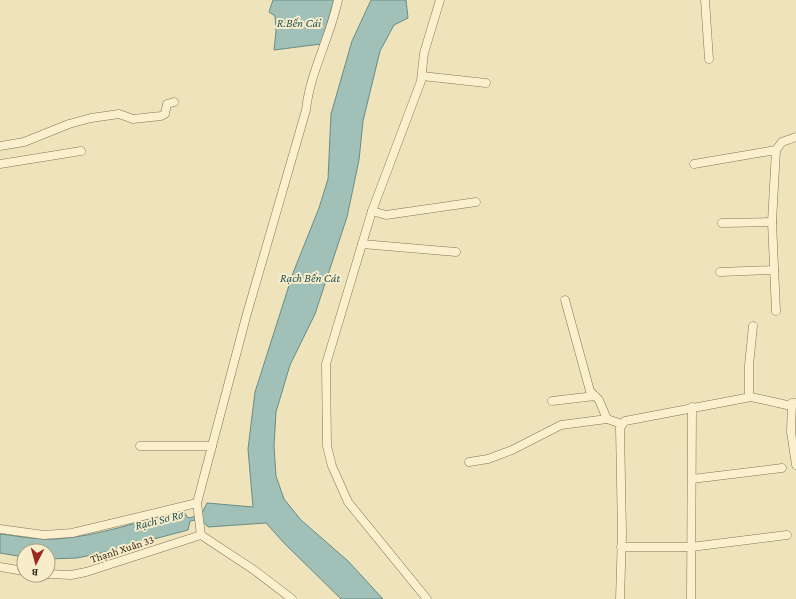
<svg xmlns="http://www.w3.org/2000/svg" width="796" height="599" font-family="'Crimson Pro',serif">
	<rect width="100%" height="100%" fill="#efe3bb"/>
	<g fill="#a0c0b8" stroke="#678d86">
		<polygon points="273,0 334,0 321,44 274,50 276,32 275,16 269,12"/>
		<path d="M371 0H406L408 18 394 25 380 51 363 121 359 160 347 217 315 314 290 365 276 412 274 446 276 476 284 499 301 520 348 561 383 599H341L284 543 266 523 208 527 201 519 190 521 188 530 97 554 77 558 48 559V551H24V557L0 553V534C18 536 37 540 55 539 97 537 143 520 183 510L187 517 190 518 202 513 207 503 253 507 248 449 255 392 293 273 319 208 328 179 331 114 352 41Z"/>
	</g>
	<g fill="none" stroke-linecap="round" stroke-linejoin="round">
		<g stroke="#877354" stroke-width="9">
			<g id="minor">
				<polyline points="705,0 709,59"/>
				<polyline points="422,76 486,83"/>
				<polyline points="0,146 24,142 69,124 91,118 119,114 133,119 161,116 165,114 167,104 174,102"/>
				<polyline points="0,164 81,151"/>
				<polyline points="694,164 776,150"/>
				<polyline points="372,211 386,215 476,202"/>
				<polyline points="722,223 772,222"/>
				<polyline points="362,244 456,252"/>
				<polyline points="720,272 774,270"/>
				<polyline points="565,300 590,391 599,400 607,419 622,424"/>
				<polyline points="776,311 772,222 776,150 782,142 796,137"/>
				<polyline points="749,397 749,365 753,326"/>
				<polyline points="552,401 595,396"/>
				<polyline points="792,403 791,432 796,465"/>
				<polyline points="140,446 212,446"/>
				<polyline points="469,462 488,459 512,450 561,425 607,419"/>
				<polyline points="692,479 782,468"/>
				<polyline points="0,529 44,535 72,533 197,503"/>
				<polyline points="621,547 691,547 787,535"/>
				<polyline points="0,567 24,571"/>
				<polyline points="48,574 71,575 86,572 201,535"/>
				<path d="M292 599 254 570 201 535 197 503 246 317 306 110C310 72 330 38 338 0"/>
				<polyline points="427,599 348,502 332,466 327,446 326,364 372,211 421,81 424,53 440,0"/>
				<polyline points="620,599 622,534 620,428 625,421 751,397 787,405 796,403"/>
				<polyline points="691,599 692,407"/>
			</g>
		</g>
		<use href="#minor" stroke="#faf0ce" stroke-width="8"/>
	</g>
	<g text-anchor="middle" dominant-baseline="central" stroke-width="4" stroke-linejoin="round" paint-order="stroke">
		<g font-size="11" fill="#35291a" stroke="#f7edcb">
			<text transform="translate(122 549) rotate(-18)">Thạnh Xuân 33</text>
		</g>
		<g font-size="12" font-style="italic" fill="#285656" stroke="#f7edcb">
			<text x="299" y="23">R.Bến Cái</text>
			<text x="310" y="278">Rạch Bến Cát</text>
			<text transform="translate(159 520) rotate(-14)">Rạch Sơ Rơ</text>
		</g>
	</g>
	<g transform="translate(36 563) rotate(186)"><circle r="19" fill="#f7edcb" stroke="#a99f84"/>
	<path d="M0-3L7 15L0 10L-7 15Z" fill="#992922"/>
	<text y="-6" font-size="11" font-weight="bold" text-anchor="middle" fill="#35291a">B</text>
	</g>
</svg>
